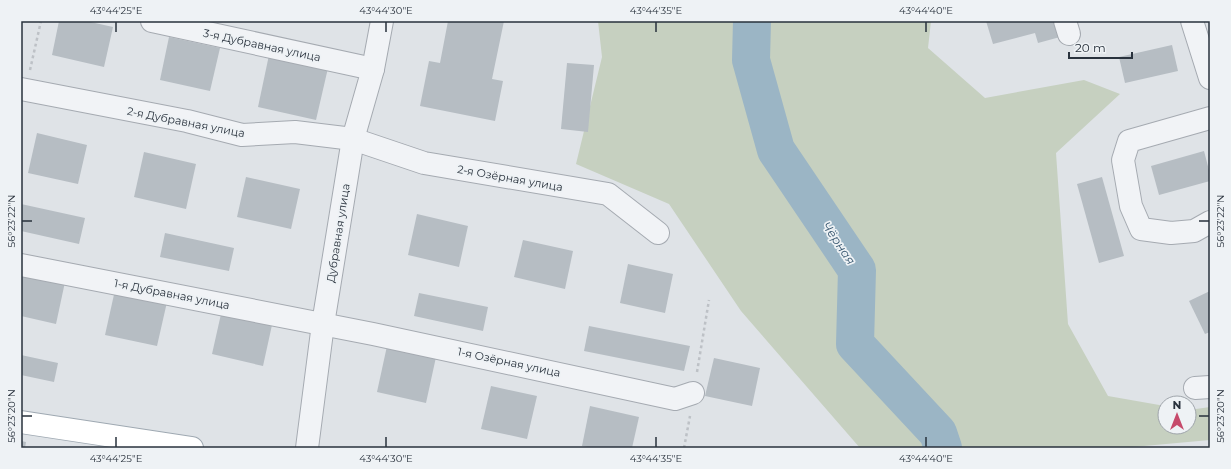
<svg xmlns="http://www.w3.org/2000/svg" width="1231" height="469" font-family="Montserrat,sans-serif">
	<rect width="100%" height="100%" fill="#dfe3e7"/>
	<polygon fill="#c6d0c0" points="598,21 931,21 928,48 985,98 1084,80 1120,94 1056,153 1068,324 1108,396 1165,406 1165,427 1189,427 1189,410 1210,407 1210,440 1122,448 860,448 741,311 669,204 576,164 602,57"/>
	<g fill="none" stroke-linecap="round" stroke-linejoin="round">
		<polyline stroke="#9bb5c5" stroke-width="38" points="752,21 751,60 776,150 857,270 855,344 938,433 943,448"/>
	</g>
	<g fill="#b6bdc3">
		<polygon points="59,21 86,21 113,27 104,67 52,55"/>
		<polygon points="448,21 504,21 492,79 503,81 495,121 420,106 429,61 440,63"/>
		<polygon points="986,21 1055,21 1060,37 1038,43 1035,33 993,44"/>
		<polygon points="169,37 220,48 210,91 160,80"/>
		<polygon points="1172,45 1178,71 1125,83 1119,57"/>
		<polygon points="269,55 328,68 316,120 258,107"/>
		<polygon points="567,63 594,65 588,132 561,129"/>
		<polygon points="37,133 87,145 78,184 28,173"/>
		<polygon points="1204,151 1210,174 1210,181 1159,195 1151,166"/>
		<polygon points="144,152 196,164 186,209 134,197"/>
		<polygon points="246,177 300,189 291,229 237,217"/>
		<polygon points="1102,177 1124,256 1099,263 1077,184"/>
		<polygon points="21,204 85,218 79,244 21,231"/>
		<polygon points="417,214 468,226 459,267 408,255"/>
		<polygon points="165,233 234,248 229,271 160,257"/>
		<polygon points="523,240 573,251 565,289 514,277"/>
		<polygon points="628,264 673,274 665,313 620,303"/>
		<polygon points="21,272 65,282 56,324 21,316"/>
		<polygon points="115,290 167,302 157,346 105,335"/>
		<polygon points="1210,291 1210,332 1205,334 1189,301"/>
		<polygon points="419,293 488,307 483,331 414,316"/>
		<polygon points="221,314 272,325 263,366 212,354"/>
		<polygon points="589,326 690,346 684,371 584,351"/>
		<polygon points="387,346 436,357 426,403 377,392"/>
		<polygon points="21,355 58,363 54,382 21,375"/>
		<polygon points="714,358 760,368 752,406 705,396"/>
		<polygon points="491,386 537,396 527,439 481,429"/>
		<polygon points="590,406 639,417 632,448 592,448 582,446"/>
		<polygon points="21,441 26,442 25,448 21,448"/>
	</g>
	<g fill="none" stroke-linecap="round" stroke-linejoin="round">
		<g stroke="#a5aab1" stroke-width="24">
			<g id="minor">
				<polyline points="152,21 373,69"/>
				<polyline points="1065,21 1069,34"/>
				<polyline points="1192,21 1210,78"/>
				<polyline points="21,89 187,121 242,135 295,132 353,139 424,163 608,194 658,233"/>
				<polyline points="1210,118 1129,141 1123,160 1131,206 1141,229 1171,233 1194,231 1210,222"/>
				<polyline points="21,265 373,334 675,399 693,393"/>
				<polyline points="1195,388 1210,387"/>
				<polyline points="307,448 323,324 353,139 373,69 382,21"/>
			</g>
		</g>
		<g stroke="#9fa9b2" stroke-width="24">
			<polyline id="major" points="21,422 192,448"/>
		</g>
		<g stroke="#bdc1c6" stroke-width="2.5" stroke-dasharray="3 3" stroke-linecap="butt">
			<polyline points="30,70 41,21"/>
			<polyline points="697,372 709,300"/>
			<polyline points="684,448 690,416"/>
		</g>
		<use href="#minor" stroke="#f1f3f6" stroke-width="22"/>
		<use href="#major" stroke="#fff" stroke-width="22"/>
	</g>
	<path fill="none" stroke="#29323d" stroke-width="1.5" d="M116 22V32M386 22V32M656 22V32M926 22V32M22 221H32M1199 221H1209M22 416H32M1199 416H1209M116 437V447M386 437V447M656 437V447M926 437V447"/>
	<g text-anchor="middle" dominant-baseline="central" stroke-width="3.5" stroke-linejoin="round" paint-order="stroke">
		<g font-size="11" fill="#29323d" stroke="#eef2f5">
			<text transform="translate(262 45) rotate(12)">3-я Дубравная улица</text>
			<text transform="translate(186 122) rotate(11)">2-я Дубравная улица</text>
			<text transform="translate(510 178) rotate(10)">2-я Озёрная улица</text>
			<text transform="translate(338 233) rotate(-81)">Дубравная улица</text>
			<text transform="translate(172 294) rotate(11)">1-я Дубравная улица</text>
			<text transform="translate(509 362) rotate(12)">1-я Озёрная улица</text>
		</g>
		<g font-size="12" font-style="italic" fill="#35556e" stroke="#eef2f5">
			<text transform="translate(839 243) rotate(56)">Чёрная</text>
		</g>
	</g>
	<rect width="1231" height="469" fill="none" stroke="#eef2f5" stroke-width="44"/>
	<g transform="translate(1177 415)"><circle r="19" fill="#eef2f5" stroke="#9fa5ab"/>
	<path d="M0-3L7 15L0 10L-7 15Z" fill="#c64a6b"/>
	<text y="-6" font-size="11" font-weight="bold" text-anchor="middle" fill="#29323d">N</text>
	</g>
	<path d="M1069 52v6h63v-6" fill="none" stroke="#29323d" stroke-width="2"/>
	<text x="1075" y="52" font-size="12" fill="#29323d" stroke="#eef2f5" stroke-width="3" paint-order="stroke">20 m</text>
	<rect x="22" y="22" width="1187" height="425" fill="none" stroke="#29323d" stroke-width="1.5"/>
	<g font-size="10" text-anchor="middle" fill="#29323d">
		<text x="116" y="14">43°44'25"E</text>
		<text x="386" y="14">43°44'30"E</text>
		<text x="656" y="14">43°44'35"E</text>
		<text x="926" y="14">43°44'40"E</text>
		<text transform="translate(11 221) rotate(-90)" y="4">56°23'22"N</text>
		<text transform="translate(1220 221) rotate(-90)" y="4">56°23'22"N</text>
		<text transform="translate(11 416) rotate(-90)" y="4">56°23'20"N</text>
		<text transform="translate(1220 416) rotate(-90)" y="4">56°23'20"N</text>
		<text x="116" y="462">43°44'25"E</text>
		<text x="386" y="462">43°44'30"E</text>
		<text x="656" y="462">43°44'35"E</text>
		<text x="926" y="462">43°44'40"E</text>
	</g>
</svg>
